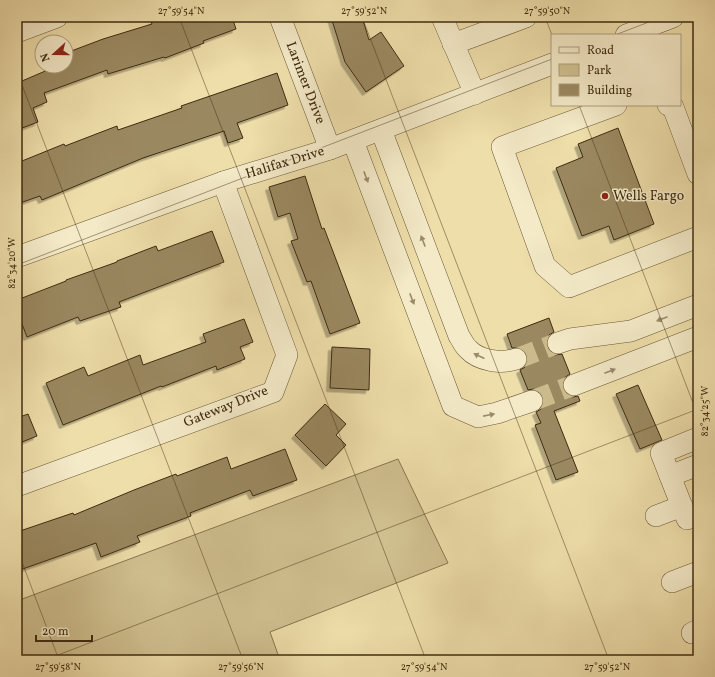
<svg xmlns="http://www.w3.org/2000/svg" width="715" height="677" font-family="Vollkorn,serif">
	<defs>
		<filter id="shadow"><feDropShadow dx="-3.5" dy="3.5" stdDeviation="0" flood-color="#0004"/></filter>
	</defs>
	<rect width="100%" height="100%" fill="#eedeaa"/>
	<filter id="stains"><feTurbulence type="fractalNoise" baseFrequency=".005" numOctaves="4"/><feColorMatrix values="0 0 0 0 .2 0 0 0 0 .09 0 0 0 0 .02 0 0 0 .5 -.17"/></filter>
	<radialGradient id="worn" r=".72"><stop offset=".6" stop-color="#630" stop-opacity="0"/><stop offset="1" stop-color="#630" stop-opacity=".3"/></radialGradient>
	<polygon fill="#d0c090" stroke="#887650" points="398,459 448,563 270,632 280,660 17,660 17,601"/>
	<g fill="#9a8860" stroke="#3f2b10" filter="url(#shadow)">
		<polygon points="165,17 232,17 236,29 203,41 204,43 165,58 164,57 108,74 107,70 44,93 47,102 33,108 38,122 17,130 17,71 22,81 50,69 49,66 66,66 66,53 103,39 152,24 151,22"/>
		<polygon points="331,17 362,17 369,40 381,32 404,66 366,92 345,62"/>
		<polygon points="277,73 288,105 237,123 243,138 228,143 224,131 143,158 42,200 40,196 17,204 17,163 64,144 65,146 117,126 118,130 182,108 181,106"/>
		<polygon points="618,128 654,224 614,240 609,226 582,236 556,168 583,157 578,144"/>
		<polygon points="305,176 322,229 324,228 340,270 360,323 330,334 311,281 307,282 291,241 298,239 290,213 278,217 269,187"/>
		<polygon points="212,231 224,262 119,302 121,307 80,321 78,317 27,337 17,311 17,300 66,281 66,280 117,262 117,261 156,246 158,251"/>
		<polygon points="549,318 554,332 549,335 546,340 547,347 550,352 555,355 562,354 570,374 564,378 562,384 563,389 567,395 573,397 578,396 580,401 554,411 578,472 556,480 535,425 541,423 536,412 541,409 544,404 543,397 540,392 534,389 528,390 520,370 525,367 527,363 527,356 525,351 520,348 512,348 507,334"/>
		<polygon points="244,319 253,342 240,347 245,359 217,370 216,366 162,387 161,386 63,425 46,383 84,367 88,376 140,355 143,365 206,342 203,334"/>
		<polygon points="332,347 370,349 369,390 330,388"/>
		<polygon points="638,385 662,440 640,449 616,394"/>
		<polygon points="325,404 346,424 336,435 346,445 326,466 295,435"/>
		<polygon points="28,414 37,436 17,444 17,418"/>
		<polygon points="285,449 297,480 253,496 250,490 190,513 191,516 137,536 140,542 101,557 96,543 17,571 17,532 73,513 74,515 134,490 176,474 177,476 227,457 231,469"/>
	</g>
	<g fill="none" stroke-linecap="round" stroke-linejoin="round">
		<g stroke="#cbba8b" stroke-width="21" stroke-dasharray="21 10" stroke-linecap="butt">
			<polyline points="516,359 558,343"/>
			<polyline points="532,401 574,385"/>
		</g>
		<g stroke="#6b5836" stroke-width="22">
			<g id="minor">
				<polyline points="280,17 330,149"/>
				<polyline points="442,17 475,94"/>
				<polyline points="17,32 57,17"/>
				<polyline points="626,35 673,17"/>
				<polyline points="453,44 526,17"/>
				<polyline points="616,105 502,147 545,266 569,287 698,237"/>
				<polyline points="668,105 673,107 698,174"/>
				<path d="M381 130 459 336C462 340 464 346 468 349 479 361 501 364 516 359"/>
				<polyline points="353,141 453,406 478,417 497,413 532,401"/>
				<polyline points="17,257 223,182 330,149 552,64"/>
				<polyline points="558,343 570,339 631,331 698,305"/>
				<polyline points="574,385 698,337"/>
				<polyline points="670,476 661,453 698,438"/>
				<polyline points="17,486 273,392 287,355 223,182"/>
				<polyline points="656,516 682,506"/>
				<polyline points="687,519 670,476 698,465"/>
				<polyline points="672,582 698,572"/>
				<polyline points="692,633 698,630"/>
			</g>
		</g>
		<use href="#minor" stroke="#f4eac8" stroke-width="21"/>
	</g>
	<defs><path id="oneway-solid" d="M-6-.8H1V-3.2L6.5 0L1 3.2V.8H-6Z"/></defs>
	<g fill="#9a8a6c">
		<use href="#oneway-solid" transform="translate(366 177) rotate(69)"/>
		<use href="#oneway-solid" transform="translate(423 241) rotate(-111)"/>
		<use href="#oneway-solid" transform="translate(412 299) rotate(69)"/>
		<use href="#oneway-solid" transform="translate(662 319) rotate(159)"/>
		<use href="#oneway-solid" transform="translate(479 356) rotate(-155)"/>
		<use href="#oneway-solid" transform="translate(610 371) rotate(-21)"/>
		<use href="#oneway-solid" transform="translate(489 415) rotate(-11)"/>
	</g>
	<path fill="none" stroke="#3f2b10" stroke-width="1" stroke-opacity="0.45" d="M179 17 426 660M362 17 609 660M545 17 552 35M615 35 662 17M17 72 243 660M579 105 698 416M17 265 552 59M17 549 59 660M45 660 698 409"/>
	<circle fill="#8f2418" stroke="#f4eac8" stroke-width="1.5" cx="605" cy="196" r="4"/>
	<g text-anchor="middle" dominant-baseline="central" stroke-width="3" stroke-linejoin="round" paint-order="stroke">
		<g font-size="14" fill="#3f2b10" stroke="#f4eac8">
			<text transform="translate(305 83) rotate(69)">Larimer Drive</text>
			<text transform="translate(285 163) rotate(-17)">Halifax Drive</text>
			<text transform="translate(226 407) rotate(-22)">Gateway Drive</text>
		</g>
		<g font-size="14" fill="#3f2b10" stroke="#f4eac8" text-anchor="start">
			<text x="613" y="196">Wells Fargo</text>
		</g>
	</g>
	<rect width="715" height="677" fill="none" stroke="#eedeaa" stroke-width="44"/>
	<rect x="551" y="34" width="130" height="72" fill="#f4eac8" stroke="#ac9e7e"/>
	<rect x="559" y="47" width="20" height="6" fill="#f4eac8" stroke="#ac9e7e"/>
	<text x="587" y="54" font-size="12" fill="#3f2b10">Road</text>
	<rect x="559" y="64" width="20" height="12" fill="#d0c090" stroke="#ac9e7e"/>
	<text x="587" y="74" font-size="12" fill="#3f2b10">Park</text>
	<rect x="559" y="84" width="20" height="12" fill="#9a8860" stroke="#ac9e7e"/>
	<text x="587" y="94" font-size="12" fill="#3f2b10">Building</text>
	<g transform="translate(54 54) rotate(249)"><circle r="19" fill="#f4eac8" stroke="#ac9e7e"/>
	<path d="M0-3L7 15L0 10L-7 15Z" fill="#8f2418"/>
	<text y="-6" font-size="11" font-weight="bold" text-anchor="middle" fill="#3f2b10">N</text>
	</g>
	<path d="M36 635v6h56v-6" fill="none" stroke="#3f2b10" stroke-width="2"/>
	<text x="42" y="635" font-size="12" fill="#3f2b10" stroke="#f4eac8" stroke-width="3" paint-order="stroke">20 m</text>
	<rect x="22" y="22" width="671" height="633" fill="none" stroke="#3f2b10" stroke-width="1.5"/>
	<g font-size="10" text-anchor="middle" fill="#3f2b10">
		<text x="181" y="14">27°59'54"N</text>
		<text x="364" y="14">27°59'52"N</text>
		<text x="547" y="14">27°59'50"N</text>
		<text transform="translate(11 263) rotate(-90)" y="4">82°34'20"W</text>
		<text transform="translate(704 411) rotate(-90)" y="4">82°34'25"W</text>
		<text x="58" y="670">27°59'58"N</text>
		<text x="241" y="670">27°59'56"N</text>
		<text x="424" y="670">27°59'54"N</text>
		<text x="607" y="670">27°59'52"N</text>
	</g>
	<rect width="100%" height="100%" filter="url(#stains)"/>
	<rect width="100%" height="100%" fill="url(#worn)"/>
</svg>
